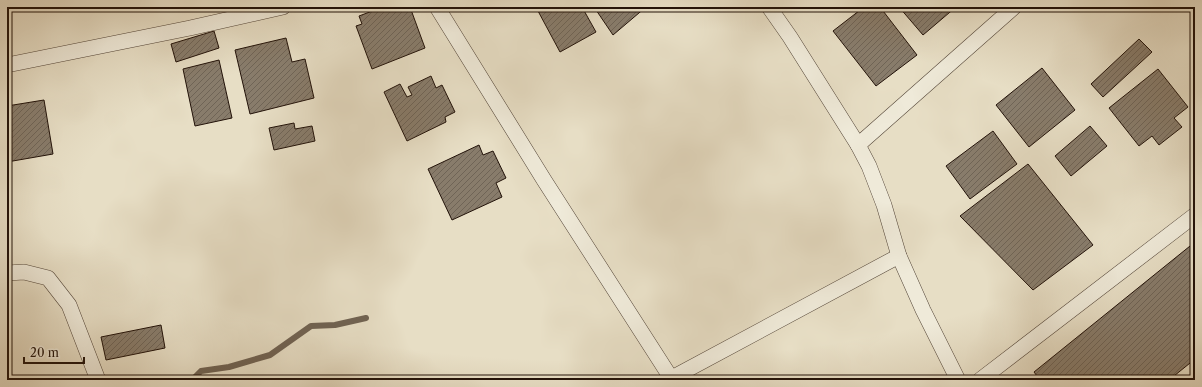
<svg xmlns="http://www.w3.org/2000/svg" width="1202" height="387" font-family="'Libre Caslon Text',serif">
	<defs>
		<pattern id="building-hatch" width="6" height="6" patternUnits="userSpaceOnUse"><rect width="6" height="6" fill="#887c6b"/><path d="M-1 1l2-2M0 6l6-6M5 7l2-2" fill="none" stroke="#6f6456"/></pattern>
	</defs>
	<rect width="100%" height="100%" fill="#e7dec5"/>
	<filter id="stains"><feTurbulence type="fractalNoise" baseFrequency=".005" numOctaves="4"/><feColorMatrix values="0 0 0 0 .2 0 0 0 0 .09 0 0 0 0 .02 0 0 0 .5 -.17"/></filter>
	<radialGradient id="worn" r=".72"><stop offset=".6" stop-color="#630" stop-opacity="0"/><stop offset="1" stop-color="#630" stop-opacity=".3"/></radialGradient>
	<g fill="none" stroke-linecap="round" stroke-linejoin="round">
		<polyline stroke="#706353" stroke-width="6" points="192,380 201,371 229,367 270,355 311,326 335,325 366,318"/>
	</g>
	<g fill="url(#building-hatch)" stroke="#221209">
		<polygon points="383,7 410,7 425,48 372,69 356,26 362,24 359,16"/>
		<polygon points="545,7 582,7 596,32 560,52 538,11"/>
		<polygon points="594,7 646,7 613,35"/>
		<polygon points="864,7 880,7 917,55 876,86 833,31"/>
		<polygon points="899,7 956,7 923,35"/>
		<polygon points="214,31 219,48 176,62 171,44"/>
		<polygon points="286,38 292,62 305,59 314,98 250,114 235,50"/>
		<polygon points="1139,39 1152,52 1103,97 1091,84"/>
		<polygon points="219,60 232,118 195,126 183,69"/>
		<polygon points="1042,68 1075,110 1029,147 996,105"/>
		<polygon points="1158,69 1188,107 1174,118 1182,127 1159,145 1152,136 1139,146 1109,108"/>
		<polygon points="431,76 436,88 442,85 455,112 445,117 446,122 407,141 384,92 400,84 407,97 412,95 408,87"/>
		<polygon points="44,100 53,154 7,162 7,106"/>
		<polygon points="294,123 295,129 312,126 315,141 274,150 269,128"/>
		<polygon points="1090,126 1107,146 1071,176 1055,156"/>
		<polygon points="993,131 1017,164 970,199 946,166"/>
		<polygon points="479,145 483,155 493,151 506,178 496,183 502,197 452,220 428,169"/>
		<polygon points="1028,164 1093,245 1033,290 960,216"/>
		<polygon points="1195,242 1195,359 1169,380 1040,380 1034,372"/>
		<polygon points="161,325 165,348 106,360 101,337"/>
	</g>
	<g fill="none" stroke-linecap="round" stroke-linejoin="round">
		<g stroke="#534538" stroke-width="16">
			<g id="minor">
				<polyline points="437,7 544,180 671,378"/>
				<polyline points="769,7 790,37 858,145 869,166 884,205 899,256 923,310 958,380"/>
				<polyline points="7,65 190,28 283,7"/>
				<polyline points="858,145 1014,7"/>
				<polyline points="7,273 24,272 48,278 69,305 98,380"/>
				<polyline points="668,380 899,256"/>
				<polyline points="980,380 1195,215"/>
			</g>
		</g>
		<use href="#minor" stroke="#efead9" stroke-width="15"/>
	</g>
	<rect width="1202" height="387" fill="none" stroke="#e7dec5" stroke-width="24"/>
	<rect x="8" y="8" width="1186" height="371" fill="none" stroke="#221209" stroke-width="2"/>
	<rect x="12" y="12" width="1178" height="363" fill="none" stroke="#221209"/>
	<path d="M24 357v6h60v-6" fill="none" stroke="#221209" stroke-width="2"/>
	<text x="30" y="357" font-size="12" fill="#221209" stroke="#efead9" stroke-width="3" paint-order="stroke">20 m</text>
	<rect width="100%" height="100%" filter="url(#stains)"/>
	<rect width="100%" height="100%" fill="url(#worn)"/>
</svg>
